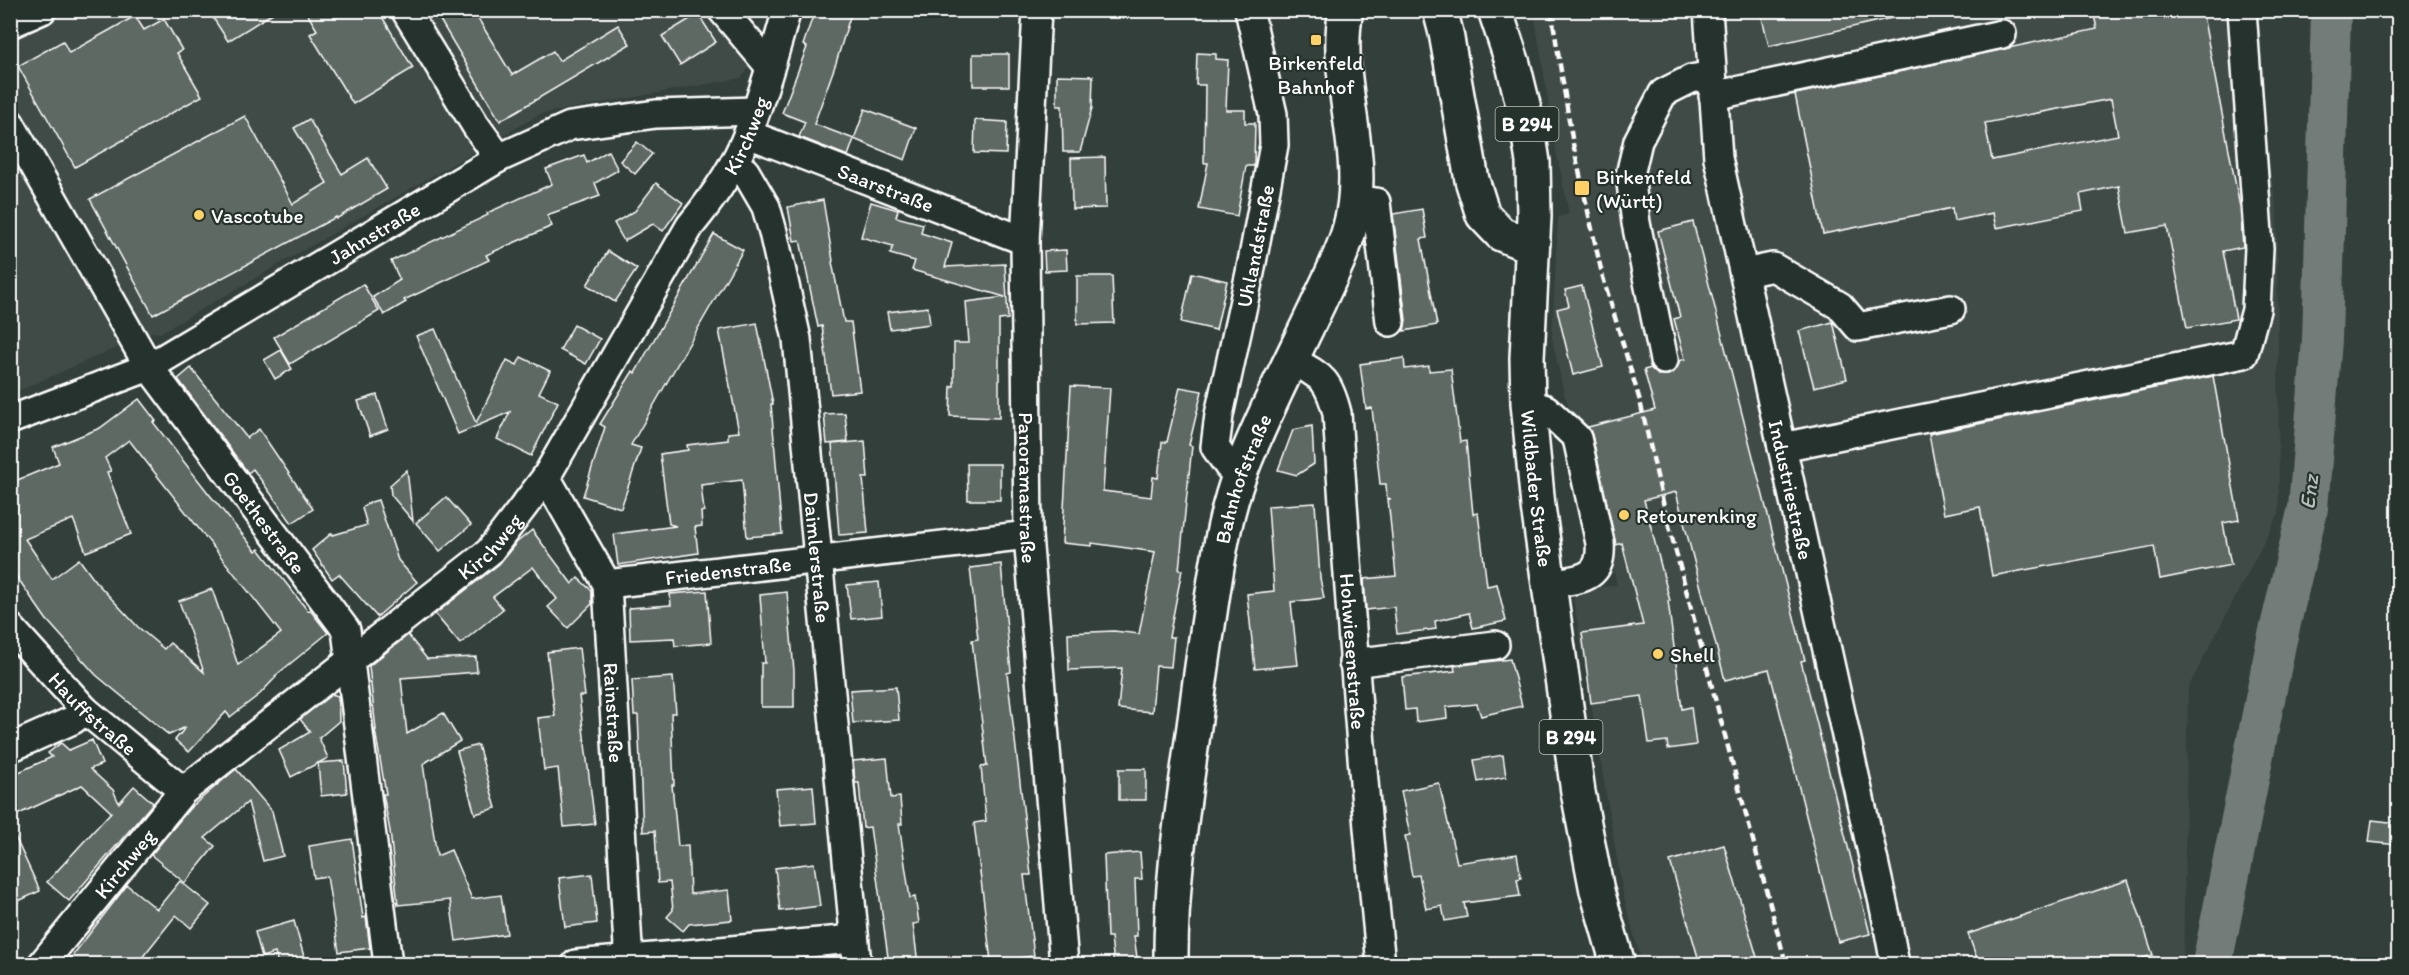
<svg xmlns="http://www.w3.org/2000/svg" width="2409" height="975" font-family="Itim,sans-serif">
	<rect width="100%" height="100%" fill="#333f3a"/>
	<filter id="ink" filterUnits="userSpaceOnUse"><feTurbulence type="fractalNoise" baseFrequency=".0167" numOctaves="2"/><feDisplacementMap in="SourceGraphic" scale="12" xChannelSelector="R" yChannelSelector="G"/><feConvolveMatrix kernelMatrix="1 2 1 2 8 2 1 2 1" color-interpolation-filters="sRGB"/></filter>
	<g filter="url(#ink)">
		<g fill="#404c47">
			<polygon points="733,10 753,63 741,78 540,114 160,333 152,332 11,394 11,11"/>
			<polygon points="1534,11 2245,11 2277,211 2279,513 2188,688 2183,964 1642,964 1623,894 1572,590 1617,585 1596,480 1564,394 1552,338 1558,217 1569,214 1556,150"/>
		</g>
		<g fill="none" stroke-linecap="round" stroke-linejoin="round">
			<polyline stroke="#737b78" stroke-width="40" points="2212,964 2276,644 2308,508 2322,340 2331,10"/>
		</g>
		<g fill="#5f6964" stroke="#fff" stroke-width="1.5" fill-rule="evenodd">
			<polygon points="208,10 278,10 228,41"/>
			<polygon points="305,10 378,10 413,68 353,104 310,34 317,30"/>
			<polygon points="434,10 473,10 512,75 553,51 559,61 618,25 630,44 500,121"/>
			<polygon points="815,10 852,10 836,63 814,124 854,139 848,156 799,137 805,122 782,113 807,47 803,45"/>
			<polygon points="1760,10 1891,10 1892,18 1769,46"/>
			<path d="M2093 10H2202L2240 207 2243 247 2223 251 2236 319 2187 328 2167 226 2128 233 2119 186 2080 194 2083 211 1996 228 1993 213 1954 221 1952 208 1823 234 1795 94 2097 29ZM2111 99 2118 135 1992 160 1985 123Z"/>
			<polygon points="698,14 716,42 680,65 662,36"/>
			<polygon points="135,16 144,30 164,19 182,50 177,53 202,96 75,167 18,66 63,41 69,53"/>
			<polygon points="1197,53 1216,54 1216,59 1228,60 1226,110 1245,110 1245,123 1255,123 1254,166 1246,166 1237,216 1199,209 1208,163 1204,163 1205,85 1196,85"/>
			<rect x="973" y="54" width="36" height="32"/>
			<polygon points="1057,75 1093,76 1092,108 1080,152 1063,152 1062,106 1057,106"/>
			<polygon points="865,109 916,128 905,160 854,139"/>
			<polygon points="245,116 293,204 327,183 294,128 309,119 342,174 368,158 387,189 336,219 336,217 153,315 90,199"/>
			<polygon points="975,120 1007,122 1006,154 974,153"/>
			<polygon points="637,142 652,154 635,174 620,161"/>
			<polygon points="608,151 618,170 595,183 600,196 547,215 552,226 486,255 489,260 404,300 406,302 384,315 373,297 400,280 391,261 488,215 487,213 552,184 546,169 584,155 587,163"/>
			<polygon points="1105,157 1106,208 1072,209 1071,158"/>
			<polygon points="656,183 683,203 663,231 653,224 624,241 614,223 635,211"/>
			<polygon points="823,200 833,261 832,262 844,322 851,322 860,391 831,394 822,326 818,327 800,240 794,241 788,207"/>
			<polygon points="871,202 898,210 896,217 923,224 921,233 952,243 945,267 1005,264 1008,319 999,320 999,418 950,416 951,386 954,386 954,343 969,343 966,302 1005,297 912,270 915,261 890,254 893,246 861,237"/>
			<polygon points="1422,209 1427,238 1421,239 1437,325 1404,331 1406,320 1393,214"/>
			<polygon points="1693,222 1805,660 1801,661 1870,934 1838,942 1769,669 1725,680 1676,492 1644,500 1670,601 1668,601 1682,709 1691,707 1696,745 1668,749 1667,741 1649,743 1642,696 1591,703 1582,633 1643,625 1622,543 1616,545 1592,435 1588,427 1655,410 1644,370 1651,368 1658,375 1668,375 1675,371 1679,361 1685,359 1674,319 1680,317 1658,231"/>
			<polygon points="714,234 743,250 631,445 641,448 621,508 583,496 605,427 600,424 633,371 635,373"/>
			<polygon points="1066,250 1067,270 1045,271 1044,251"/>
			<polygon points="608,251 637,269 615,302 587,285"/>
			<polygon points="1192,273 1227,281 1216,330 1181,322"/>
			<polygon points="1077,276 1112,276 1114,323 1077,324"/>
			<polygon points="363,284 379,311 290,364 274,337"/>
			<polygon points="1582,286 1603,367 1573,375 1557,309 1569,306 1565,290"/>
			<polygon points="928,307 930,324 890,329 887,312"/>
			<polygon points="1833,322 1847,379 1814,387 1799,331"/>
			<polygon points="757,323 773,404 771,404 782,534 747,537 742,480 701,485 704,511 701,512 702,526 695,527 698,553 618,565 614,534 676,526 669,524 660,454 688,450 687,445 728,440 728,433 739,432 719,330"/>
			<polygon points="574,325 600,339 586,364 560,350"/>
			<polygon points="435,329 476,423 507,360 517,365 521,357 550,371 539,393 558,402 531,456 497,439 510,412 458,434 416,336"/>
			<polygon points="281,350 292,369 275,379 264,360"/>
			<polygon points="1404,358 1405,369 1429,366 1429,371 1451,369 1460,442 1466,441 1473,514 1478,513 1487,586 1497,584 1506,621 1473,628 1469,613 1435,621 1436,629 1397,634 1394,607 1366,610 1364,579 1396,576 1388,499 1391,499 1387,498 1386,484 1380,484 1372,408 1366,409 1360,364"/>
			<polygon points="191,368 247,438 259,429 313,509 292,523 253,469 248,473 178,379"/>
			<polygon points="2213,376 2239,520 2223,523 2231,565 2160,579 2154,546 1992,576 1980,507 1944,514 1929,434"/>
			<polygon points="1071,386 1110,388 1103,491 1151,497 1153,477 1158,478 1162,442 1167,442 1180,387 1202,391 1189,445 1192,446 1179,570 1182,570 1169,637 1174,637 1171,667 1156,666 1152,712 1118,709 1122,668 1069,670 1068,633 1114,631 1139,634 1155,552 1092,543 1092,546 1062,543"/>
			<polygon points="377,395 388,429 370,436 358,401"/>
			<path d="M139 399 156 421 153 422 209 494 256 551 259 549 308 611 310 610 328 633 275 676 276 677 260 694 230 717 226 712 189 752 175 740 186 727 169 735 96 675 46 619 10 567V483L59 463 53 447 100 428ZM129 440 281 633 238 665 212 589 179 601 204 672 170 643 164 649 138 627 95 581 79 559 52 579 25 539 73 519 86 552 131 534 107 472 111 471 105 458Z"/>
			<polygon points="845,413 848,442 827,444 824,414"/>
			<polygon points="1312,426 1314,464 1297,475 1278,470 1293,430"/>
			<polygon points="865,441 868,478 863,478 868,533 839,535 832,444"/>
			<polygon points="967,464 1000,464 1000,500 968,500"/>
			<polygon points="407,470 413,521 391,495 390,485"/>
			<polygon points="446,497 471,525 440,551 416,523"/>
			<polygon points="378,500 398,560 417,582 377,617 339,574 332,579 312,550 332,533 333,535 367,525 362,508 368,503"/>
			<polygon points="1315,503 1320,578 1324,598 1291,602 1298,665 1255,669 1247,594 1274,591 1268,506"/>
			<polygon points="532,530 572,584 578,578 592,591 592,604 568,628 548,607 557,599 533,567 493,597 503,609 460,644 435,614 499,564 516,543"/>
			<polygon points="1001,564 1011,672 1007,673 1031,875 1024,875 1034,956 991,961 974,823 986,821 981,767 987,766 972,640 978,639 970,568"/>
			<polygon points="879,582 882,616 851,619 847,585"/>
			<polygon points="707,591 711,643 675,646 674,638 630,640 629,608 671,605 670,594"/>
			<polygon points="787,592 794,671 794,707 761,707 761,663 765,663 760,595"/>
			<polygon points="408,635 427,659 476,657 477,672 401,678 407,734 443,713 460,741 423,764 437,856 451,850 472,899 501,895 507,934 456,941 450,900 398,905 390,831 383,794 386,794 375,730 376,730 369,666"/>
			<polygon points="579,648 585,696 579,696 595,824 564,827 558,768 544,770 538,718 555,716 547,652"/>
			<polygon points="1510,659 1522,706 1481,716 1477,704 1446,707 1447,718 1416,722 1415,709 1405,710 1402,677 1455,671 1454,666"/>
			<polygon points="673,677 676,713 671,713 674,785 672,785 678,846 688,845 690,894 729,890 732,920 689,924 683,931 667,917 673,910 670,882 658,883 655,831 643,832 638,715 634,715 632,680"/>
			<polygon points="896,687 899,720 853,723 850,690"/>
			<polygon points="332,694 338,696 339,721 319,738 328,758 291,777 279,750 310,732 300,719"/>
			<polygon points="92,740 102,764 90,769 113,790 119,803 134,786 153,803 69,901 47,882 111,812 82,785 10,818 10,776 52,757 48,753 61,743 69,750"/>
			<polygon points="478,745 496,808 475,814 457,751"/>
			<polygon points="1503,755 1506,777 1478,782 1474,760"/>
			<polygon points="887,758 891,798 900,797 902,824 899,824 910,898 915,897 919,923 913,924 918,964 889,964 870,827 863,828 859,783 855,783 853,761"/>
			<polygon points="344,761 347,793 321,796 318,763"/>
			<polygon points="236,769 272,811 283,856 263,861 248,802 205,838 215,846 185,883 151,855 190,808"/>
			<rect x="1119" y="769" width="27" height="31"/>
			<polygon points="1439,783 1457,863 1517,854 1521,878 1517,879 1520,896 1464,903 1467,917 1445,921 1442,906 1426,909 1419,875 1412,876 1405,836 1410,835 1401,791"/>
			<polygon points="813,786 816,823 780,826 776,789"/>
			<polygon points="2372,820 2398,823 2398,845 2369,842"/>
			<polygon points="10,826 40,891 10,905"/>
			<polygon points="352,839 363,918 366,917 370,948 339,952 327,876 314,878 309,846"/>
			<polygon points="1724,845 1759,964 1700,964 1670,861"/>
			<polygon points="1140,852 1142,879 1135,879 1137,936 1134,936 1138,964 1114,964 1111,937 1107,937 1104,855"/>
			<polygon points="814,863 820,906 780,911 775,868"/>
			<polygon points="592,874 597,923 565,927 559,878"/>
			<polygon points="2128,880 2153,955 2124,964 1979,964 1968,934"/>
			<polygon points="180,881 210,905 191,928 176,915 137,964 66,964 127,885 157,909"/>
			<polygon points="294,921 306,964 278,964 275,953 262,957 255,932"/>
		</g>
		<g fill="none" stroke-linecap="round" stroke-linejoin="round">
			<g stroke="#fff" stroke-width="32">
				<g id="minor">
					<polyline points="405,10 476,126 499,158"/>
					<polyline points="722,10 770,67"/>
					<path id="s1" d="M1037 10 1025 241 1028 535 1064 964"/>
					<path id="s2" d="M1708 10 1718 158 1886 916 1895 964"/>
					<polyline points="10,24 42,10"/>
					<polyline points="1713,96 2002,34"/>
					<path id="s3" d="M10 123 149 367 346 630 388 964"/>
					<path id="s4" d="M748 134 1025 241"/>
					<path id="s5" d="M733 165 745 171 766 207 773 232 797 339 857 964"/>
					<polyline points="1355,199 1376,202 1390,322"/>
					<polyline points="1744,273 1773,267 1840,306 1858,327 1951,309"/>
					<path id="s6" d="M1292 360C1322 377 1328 378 1337 413 1349 597 1362 781 1381 964"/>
					<polyline points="1664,360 1636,223 1630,175 1638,141 1663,93 1691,79 1712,75"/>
					<path d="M1528 403 1546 409 1577 438 1600 543C1603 581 1578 579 1548 584"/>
					<path id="s7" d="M10 420 149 367 499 158 570 126 656 114 756 111"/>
					<polyline points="1782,447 2244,354 2256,310 2259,248 2242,10"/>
					<path id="s8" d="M1240 473 1229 467 1215 447 1219 415 1250 273 1274 145 1273 114 1249 10"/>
					<path id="s9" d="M546 477 607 584 629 964"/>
					<path id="s10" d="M607 584 1028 535"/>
					<path id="s11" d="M10 627 85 710 183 791"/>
					<polyline points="1353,663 1495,645"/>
					<polyline points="10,748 73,720 85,710"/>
					<path id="s12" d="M42 964 183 791 489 552 546 477 690 226C713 198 735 167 748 133 764 93 775 51 787 10"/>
					<polyline points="576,964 853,939"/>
				</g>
			</g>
			<g stroke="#fff" stroke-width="38">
				<g id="major">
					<polyline points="1440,10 1446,33 1472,180 1483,215 1501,234 1518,241 1533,242"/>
					<path id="s13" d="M1495 10 1513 64 1526 117 1533 162 1534 216 1527 358 1528 403 1538 506 1578 792 1597 891 1618 964"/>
					<path id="s14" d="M1171 964C1170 878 1186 790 1197 704 1202 664 1208 625 1214 586 1220 547 1227 507 1241 471 1263 414 1292 359 1318 304 1329 279 1343 254 1350 227 1370 154 1332 80 1346 10"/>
				</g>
			</g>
			<use href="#minor" stroke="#26332d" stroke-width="27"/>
			<use href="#major" stroke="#26332d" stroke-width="33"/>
			<polyline stroke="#fff" stroke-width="4.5" stroke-dasharray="9 4.5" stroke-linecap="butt" points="1551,10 1573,144 1602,274 1640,401 1665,511 1786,964"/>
		</g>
	</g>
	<g fill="#ffd166" stroke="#26332d" stroke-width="2">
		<rect x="1310" y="34" width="12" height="12" rx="3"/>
		<rect x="1574" y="180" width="16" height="16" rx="3"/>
		<circle cx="199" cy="215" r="6"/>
		<circle cx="1624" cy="515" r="6"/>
		<circle cx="1658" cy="654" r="6"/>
	</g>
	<g text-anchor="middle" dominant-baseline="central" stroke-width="4.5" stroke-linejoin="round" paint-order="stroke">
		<g fill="#26332d" stroke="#bec2c0" stroke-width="1.5">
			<rect x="1495.5" y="107" width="63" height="34" rx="4.5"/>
			<rect x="1539.5" y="720" width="63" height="34" rx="4.5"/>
		</g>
		<g font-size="20" font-weight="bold" fill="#fff">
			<text x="1527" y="124">B 294</text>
			<text x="1571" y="737">B 294</text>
		</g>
		<g font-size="21" fill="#fff" stroke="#26332d" text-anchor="start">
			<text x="1316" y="62" text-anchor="middle">Birkenfeld<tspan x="1316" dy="24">Bahnhof</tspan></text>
			<text x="1596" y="176">Birkenfeld<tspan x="1596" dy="24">(Württ)</tspan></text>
			<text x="211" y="215">Vascotube</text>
			<text x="1636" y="515">Retourenking</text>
			<text x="1670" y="654">Shell</text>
		</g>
		<g font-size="21" fill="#fff" stroke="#26332d">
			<text stroke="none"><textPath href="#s12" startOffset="1102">Kirchweg</textPath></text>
			<text stroke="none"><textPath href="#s4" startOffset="148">Saarstraße</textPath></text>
			<text stroke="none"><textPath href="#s7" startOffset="411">Jahnstraße</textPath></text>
			<text stroke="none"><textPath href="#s8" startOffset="242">Uhlandstraße</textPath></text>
			<text stroke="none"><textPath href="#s14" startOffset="492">Bahnhofstraße</textPath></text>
			<text stroke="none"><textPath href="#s1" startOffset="478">Panoramastraße</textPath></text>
			<text stroke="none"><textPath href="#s13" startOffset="484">Wildbader Straße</textPath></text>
			<text stroke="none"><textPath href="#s2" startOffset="488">Industriestraße</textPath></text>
			<text stroke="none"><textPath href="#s3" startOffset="474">Goethestraße</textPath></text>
			<text stroke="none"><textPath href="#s12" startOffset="616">Kirchweg</textPath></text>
			<text stroke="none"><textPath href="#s5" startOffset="410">Daimlerstraße</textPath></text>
			<text stroke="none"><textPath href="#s10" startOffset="122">Friedenstraße</textPath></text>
			<text stroke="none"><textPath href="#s6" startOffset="312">Hohwiesenstraße</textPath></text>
			<text stroke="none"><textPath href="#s11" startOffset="120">Hauffstraße</textPath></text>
			<text stroke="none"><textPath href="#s9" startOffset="252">Rainstraße</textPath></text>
			<text stroke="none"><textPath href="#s12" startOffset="130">Kirchweg</textPath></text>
		</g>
		<g font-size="22" font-style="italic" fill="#b9bdbc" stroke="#26332d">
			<text transform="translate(2309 492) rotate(-83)">Enz</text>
		</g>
	</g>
	<rect width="2409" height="975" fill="none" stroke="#26332d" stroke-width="36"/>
	<rect x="18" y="18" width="2373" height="939" fill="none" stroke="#fff" stroke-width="2" filter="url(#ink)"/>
</svg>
